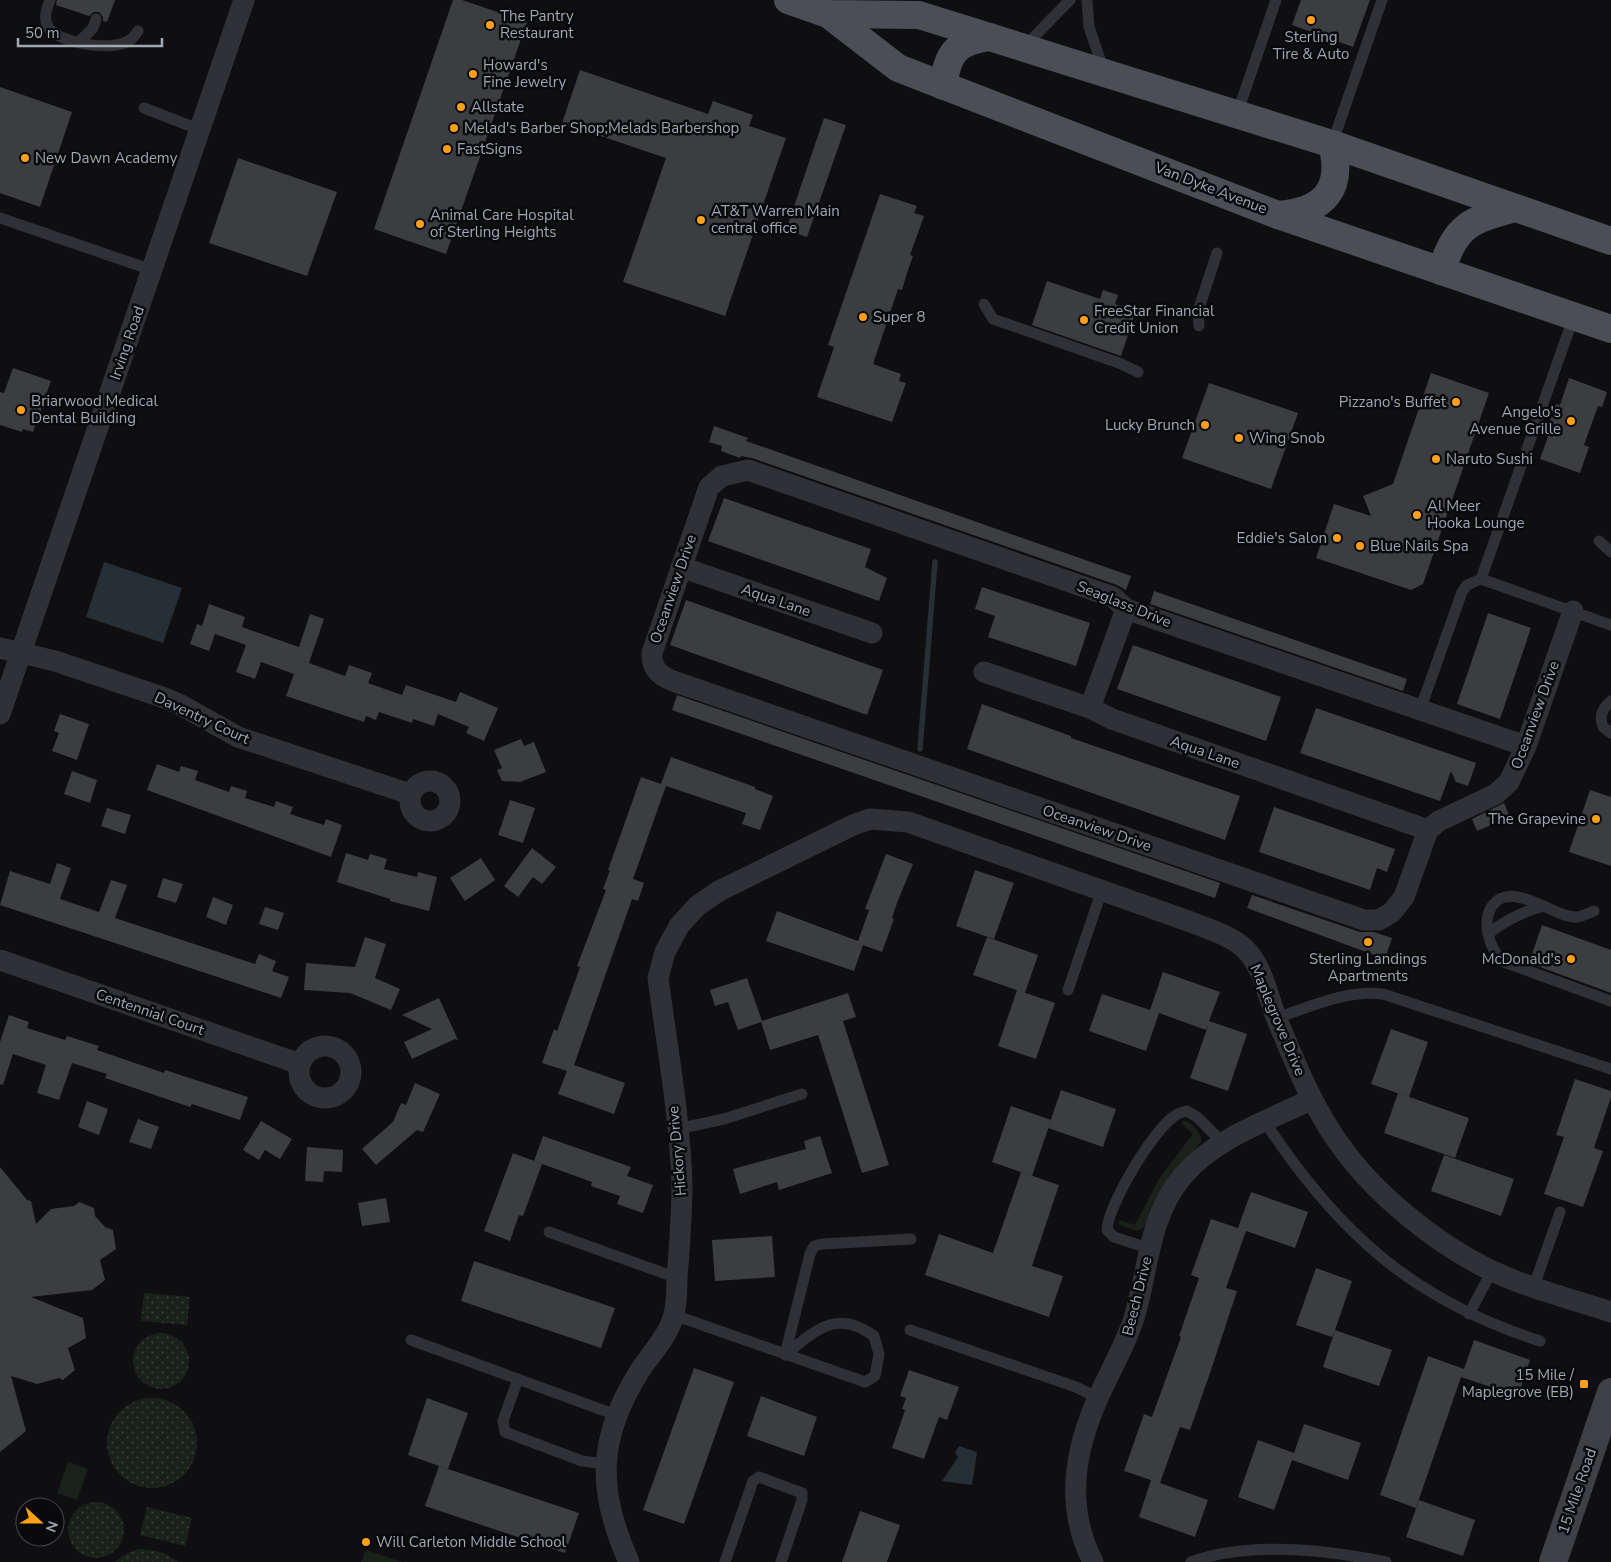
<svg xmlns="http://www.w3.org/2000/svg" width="1611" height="1562" font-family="'Nunito Sans',sans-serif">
	<defs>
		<pattern id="park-dots" width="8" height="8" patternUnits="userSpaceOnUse" patternTransform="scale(1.25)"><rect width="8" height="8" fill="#19211a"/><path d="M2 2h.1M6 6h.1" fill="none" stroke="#373e39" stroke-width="1.8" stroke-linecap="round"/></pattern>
	</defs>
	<rect width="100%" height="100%" fill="#0f0f11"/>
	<g fill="#19211a">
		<path d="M1183 1120C1192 1122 1201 1133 1202 1141L1185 1161 1143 1228 1136 1231 1118 1224 1119 1220 1135 1225 1160 1177 1193 1134 1182 1124Z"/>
		<polygon points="68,1462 88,1469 77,1500 57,1493"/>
		<polygon points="366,1550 402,1562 361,1562"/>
	</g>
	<g fill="url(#park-dots)">
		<polygon points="144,1293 190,1297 187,1325 141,1321"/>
		<circle cx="161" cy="1361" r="28"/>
		<circle cx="152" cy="1443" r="45"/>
		<circle cx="96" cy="1530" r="28"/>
		<polygon points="147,1507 192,1518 185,1546 140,1535"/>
		<path d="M138 1549C154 1549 165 1552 178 1562H115L124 1555Z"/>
	</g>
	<g fill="#252f35">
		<polygon points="104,562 182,588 163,643 86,617"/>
		<polygon points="959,1446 977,1452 972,1485 942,1481 958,1457 955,1453"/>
	</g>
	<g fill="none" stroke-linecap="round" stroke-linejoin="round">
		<polyline stroke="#252f35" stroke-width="5.5" points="920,749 935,562"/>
	</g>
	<g fill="#3b3d41">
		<polygon points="57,0 115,0 107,22 103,21 103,17 99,12 94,12 89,16 56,5"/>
		<polygon points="453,0 462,0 527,22 446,254 374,229"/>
		<polygon points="1301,0 1370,0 1353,47 1292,25"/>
		<polygon points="580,70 708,114 713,101 753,115 749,126 786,138 725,316 623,282 666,158 562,123"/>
		<polygon points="0,87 72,112 40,207 0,193"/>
		<polygon points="824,118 846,125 807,237 786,230"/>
		<polygon points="238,158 337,192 307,276 209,243"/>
		<polygon points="880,194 917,206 914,213 924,216 910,255 913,256 907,273 902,290 898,289 873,364 901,374 899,381 906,383 892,422 817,397 834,347 828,345"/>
		<polygon points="1047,281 1100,299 1103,290 1118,295 1115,304 1136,311 1121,356 1032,325"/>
		<polygon points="13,368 51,381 33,432 23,429 22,432 0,425 0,392 4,393"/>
		<polygon points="1431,373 1489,393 1423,584 1411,590 1316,558 1334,504 1371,516 1363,496 1393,484"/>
		<polygon points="1569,378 1607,392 1602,407 1598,406 1584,445 1589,447 1580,473 1540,459 1551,428 1548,427 1556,404 1560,405"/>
		<polygon points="1209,383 1298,413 1271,489 1182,458"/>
		<polygon points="714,426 748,438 746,441 1131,576 1126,590 1117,585 752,458 741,456 740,458 721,451 722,446 709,442"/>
		<polygon points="724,498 871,549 865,567 887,578 879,601 708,541"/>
		<polygon points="982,587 1090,623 1076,666 988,637 995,616 975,609"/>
		<polygon points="1154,591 1407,679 1403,691 1150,604"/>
		<polygon points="686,600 883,670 867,715 670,645"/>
		<polygon points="209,604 245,617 242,627 299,647 310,614 324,619 309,663 345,676 349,665 372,673 368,683 402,695 406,685 456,702 460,692 498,708 484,741 466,733 469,727 438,714 434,726 413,719 412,723 379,712 376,720 366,716 364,722 286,696 294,674 261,662 255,679 236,672 246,645 215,634 209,651 190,644 197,624 202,626"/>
		<polygon points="1488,613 1531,628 1500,719 1457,704"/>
		<polygon points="1133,645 1281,697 1266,741 1117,689"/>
		<polygon points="677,695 1220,883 1215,898 672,710"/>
		<polygon points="982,704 1071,736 1071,738 1240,796 1225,840 967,749"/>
		<polygon points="1316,708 1476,763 1468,786 1456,782 1451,771 1440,801 1300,753"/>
		<polygon points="60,714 89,724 77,760 52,751 59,733 54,731"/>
		<polygon points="521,739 524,746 534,742 546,772 520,782 502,781 497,770 502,768 494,750"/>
		<polygon points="671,757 755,787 755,789 773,796 760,830 742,824 746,813 666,786 633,879 644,883 638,901 632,899 574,1065 625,1083 614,1114 558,1094 567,1071 542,1063 554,1029 557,1031 574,984 580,967 577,966 606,890 603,889 610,870 608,870 641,777 661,784"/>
		<polygon points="157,764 179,772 181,766 198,771 195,780 229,792 231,786 247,791 245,798 274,807 276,801 293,807 290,814 324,825 326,819 342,825 331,857 147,790"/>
		<polygon points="72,771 97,780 90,803 64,794"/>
		<polygon points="1590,790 1611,797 1611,866 1569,852"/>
		<polygon points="510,800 535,808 523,843 498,835"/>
		<polygon points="1504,803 1510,817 1477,831 1472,819"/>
		<polygon points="1274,807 1395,849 1387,872 1377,868 1370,890 1259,852"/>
		<polygon points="107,808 131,815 125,834 101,826"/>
		<polygon points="532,848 556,867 542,884 533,877 518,897 504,886"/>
		<polygon points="346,853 368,860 370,854 387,859 384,869 417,877 418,872 437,877 429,911 390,901 390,899 337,882"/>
		<polygon points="886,854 913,864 897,903 892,918 894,919 882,952 863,945 854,971 766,941 777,911 858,941 869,910 865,909"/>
		<polygon points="481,858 495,880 465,901 450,878"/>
		<polygon points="57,863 71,868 60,899 99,912 111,880 127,885 115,918 255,964 259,954 276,961 272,971 289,977 281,998 0,905 10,871 50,884"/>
		<polygon points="975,870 1014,883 994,939 956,926"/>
		<polygon points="163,878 183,884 176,903 157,897"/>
		<polygon points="1252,895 1360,932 1374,932 1392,938 1385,959 1247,908"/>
		<polygon points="213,897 233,905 226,925 206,917"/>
		<polygon points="265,907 284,913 278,930 259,924"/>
		<polygon points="1542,925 1611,950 1611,993 1529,963"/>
		<polygon points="365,937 386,944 375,978 400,989 391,1010 350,993 304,990 306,963 355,967"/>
		<polygon points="987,937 1038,955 1025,993 973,975"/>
		<polygon points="1163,972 1220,992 1209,1021 1247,1034 1228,1091 1190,1078 1209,1023 1206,1030 1159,1013 1146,1051 1089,1031 1102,994 1150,1010"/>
		<polygon points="747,978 762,1021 848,993 856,1017 843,1021 889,1165 862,1173 818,1035 770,1050 761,1022 738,1030 728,1002 715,1006 710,990"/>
		<polygon points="1017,990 1055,1003 1036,1059 998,1046"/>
		<polygon points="439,998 458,1040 455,1039 412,1059 404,1042 432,1029 402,1015"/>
		<polygon points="9,1015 29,1022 27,1028 65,1040 67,1036 99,1046 97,1050 164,1073 165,1070 248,1097 240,1120 192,1104 190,1107 105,1078 107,1074 72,1063 59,1100 37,1093 46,1065 13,1054 3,1085 0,1084 0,1042"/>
		<polygon points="1391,1029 1428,1042 1409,1097 1371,1084"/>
		<polygon points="1575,1079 1611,1091 1611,1097 1594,1148 1603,1151 1583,1207 1544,1194 1564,1137 1556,1135"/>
		<polygon points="415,1083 440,1094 423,1132 417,1130 376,1165 362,1149 393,1122 401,1103 406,1105"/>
		<polygon points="1061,1090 1116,1109 1103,1147 1048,1128"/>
		<polygon points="1398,1093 1469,1118 1455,1158 1384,1133"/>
		<polygon points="87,1101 108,1109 99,1135 78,1127"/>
		<polygon points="1011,1106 1051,1120 1032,1176 992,1162"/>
		<polygon points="138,1119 159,1127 151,1149 129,1142"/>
		<polygon points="261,1121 292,1139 280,1159 265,1150 259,1160 243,1150"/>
		<polygon points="543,1136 631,1167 627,1176 653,1185 643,1213 617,1204 620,1196 591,1186 592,1182 534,1161"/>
		<polygon points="820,1136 832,1173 779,1190 777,1182 740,1194 733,1169 806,1149 804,1141"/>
		<polygon points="307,1147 343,1150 342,1172 324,1171 323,1182 305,1181"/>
		<polygon points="513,1153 542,1164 523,1216 519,1215 510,1241 484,1231"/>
		<polygon points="1444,1155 1514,1179 1501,1216 1431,1191"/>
		<polygon points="0,1167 27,1200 31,1201 36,1224 51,1209 74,1206 79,1202 94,1208 95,1216 105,1227 113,1230 116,1249 100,1260 105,1280 92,1290 31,1297 83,1318 86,1338 68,1348 75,1370 63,1380 59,1378 37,1384 11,1376 26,1431 0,1452"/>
		<polygon points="1021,1172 1059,1185 1032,1266 1063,1276 1049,1317 925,1275 939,1234 993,1253"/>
		<polygon points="1251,1192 1308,1212 1295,1248 1246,1231 1226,1288 1237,1291 1210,1373 1190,1430 1180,1427 1160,1483 1208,1500 1195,1537 1139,1517 1151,1480 1157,1482 1124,1471 1144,1414 1152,1417 1181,1337 1179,1336 1199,1278 1191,1275 1211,1219 1238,1228"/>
		<polygon points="386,1198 390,1222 362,1226 358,1203"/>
		<polygon points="772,1236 775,1277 715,1281 712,1240"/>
		<polygon points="474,1261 615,1308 601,1348 461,1301"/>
		<polygon points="1316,1268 1352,1281 1335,1330 1392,1350 1379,1386 1323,1367 1335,1330 1332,1337 1296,1325"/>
		<polygon points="1474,1340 1530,1360 1518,1396 1461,1377 1416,1508 1380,1495 1428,1356 1464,1369"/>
		<polygon points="694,1368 734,1382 684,1524 643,1510"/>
		<polygon points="909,1370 959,1387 947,1420 939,1417 924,1459 892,1448 905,1410 902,1409 906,1398 900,1396"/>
		<polygon points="761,1396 817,1417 804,1456 747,1436"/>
		<polygon points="427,1398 468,1413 448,1469 408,1455"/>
		<polygon points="1304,1424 1361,1443 1348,1480 1292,1460 1274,1510 1238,1497 1258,1440 1294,1453"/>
		<polygon points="439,1466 579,1513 565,1553 425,1506"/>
		<polygon points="1419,1500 1475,1520 1463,1556 1406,1537"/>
		<polygon points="860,1511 900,1525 887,1562 842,1562"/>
	</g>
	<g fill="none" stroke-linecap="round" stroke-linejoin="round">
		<g stroke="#303136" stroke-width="11">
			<path d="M50 0C47 8 43 18 48 27 59 44 114 52 130 40 133 38 136 34 138 31"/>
			<polyline points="1087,0 1089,27 1104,71"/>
			<polyline points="79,42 93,28 96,19"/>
			<polyline points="1024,47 1070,0"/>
			<polyline points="144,108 198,129"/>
			<polyline points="1237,114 1276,0"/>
			<polyline points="1332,144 1382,0"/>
			<polyline points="0,218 152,270"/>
			<polyline points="984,304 993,319 1119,363 1138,372"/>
			<polyline points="1199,326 1198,311 1217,253"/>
			<polyline points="1599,541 1611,552"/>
			<polyline points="1481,579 1611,625"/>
			<path d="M1611 701C1602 708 1599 717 1603 727L1611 733"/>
			<polyline points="1420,710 1462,592 1467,585 1481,579 1574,316"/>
			<path d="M1594 911C1589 913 1581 917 1576 917 1552 917 1512 879 1492 906 1487 914 1486 924 1488 933 1490 945 1495 954 1504 962L1611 1001"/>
			<path d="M1488 934C1505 920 1522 912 1544 906"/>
			<polyline points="1068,990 1102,890"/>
			<path d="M1276 1018C1310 1007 1348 989 1383 994L1611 1069"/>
			<path d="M1265 1122C1338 1233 1413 1300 1540 1341"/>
			<polyline points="677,1129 724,1119 802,1094"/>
			<polyline points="549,1232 666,1274 677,1274"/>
			<path d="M1148 1248 1114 1237 1107 1230C1108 1205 1154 1128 1176 1115 1179 1113 1184 1112 1187 1111L1197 1117 1223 1143"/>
			<polyline points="1534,1286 1560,1212"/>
			<polyline points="1469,1314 1492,1271"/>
			<path d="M674 1315 865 1382 875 1376 879 1354 874 1336C836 1308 815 1331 785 1355"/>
			<polyline points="910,1330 1076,1387 1098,1398"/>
			<polyline points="411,1340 616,1415"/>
			<polyline points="785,1355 810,1254 814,1246 822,1244 911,1239"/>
			<polyline points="518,1379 503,1421 505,1432 582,1461 605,1464"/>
			<polyline points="725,1562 753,1481 759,1477 802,1493 802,1500 781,1562"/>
			<path d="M1191 1562C1249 1541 1327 1550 1386 1562"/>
		</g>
		<g stroke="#303136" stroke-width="21">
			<polyline points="681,567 872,633"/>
			<polyline points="0,648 55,661 162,697 179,704 238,737 410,794"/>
			<polyline points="984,672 1090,708 1112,719 1428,830"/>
			<polyline points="1090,708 1126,609"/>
			<polyline points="0,714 244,0"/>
			<path d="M1526 746 1126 609 1113 597 748 470 722 476 709 487 652 653C651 669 660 676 673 681L1364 920H1379L1392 912 1404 897 1428 830 1439 821 1496 794 1509 782 1526 746 1573 611"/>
			<circle cx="430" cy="801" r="20"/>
			<polyline points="0,960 300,1064"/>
			<circle cx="325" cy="1072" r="26"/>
			<path d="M629 1562C597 1491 597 1439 639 1372 651 1353 669 1336 674 1314 678 1298 676 1281 678 1265 680 1238 682 1212 682 1185 680 1116 667 1047 658 978L665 952 679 926 697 906 719 891 853 825 870 819 908 822 1191 922C1208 929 1232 936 1245 949 1262 965 1268 996 1276 1017 1294 1060 1311 1104 1338 1142 1373 1193 1435 1243 1490 1270 1528 1288 1571 1299 1611 1312"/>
			<path d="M1093 1562C1065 1507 1074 1452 1098 1398 1110 1371 1125 1346 1134 1318 1149 1269 1148 1218 1182 1177 1214 1138 1268 1121 1312 1099"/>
		</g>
		<polyline stroke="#3e4046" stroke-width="28" points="1553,1562 1611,1392"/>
		<g stroke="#4b4e55" stroke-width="28">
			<polyline points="788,0 828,14 919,15 1332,144 1611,241"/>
			<polyline points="828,14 898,68 1278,215 1611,329"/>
			<path d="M943 86C948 52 956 42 990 37"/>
			<path d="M1278 215C1324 211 1344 190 1332 144"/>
			<path d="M1441 271C1457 224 1469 221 1515 208"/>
		</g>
	</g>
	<g fill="#ffa019" stroke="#0a0a0c" stroke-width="2">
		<circle cx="1311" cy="20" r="5"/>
		<circle cx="490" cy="25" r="5"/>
		<circle cx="473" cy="74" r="5"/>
		<circle cx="461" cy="107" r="5"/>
		<circle cx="454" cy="128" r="5"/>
		<circle cx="447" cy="149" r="5"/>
		<circle cx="25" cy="158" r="5"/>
		<circle cx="701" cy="220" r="5"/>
		<circle cx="420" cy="224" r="5"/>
		<circle cx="863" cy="317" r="5"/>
		<circle cx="1084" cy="320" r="5"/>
		<circle cx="1456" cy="402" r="5"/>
		<circle cx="21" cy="410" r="5"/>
		<circle cx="1571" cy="421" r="5"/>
		<circle cx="1205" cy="425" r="5"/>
		<circle cx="1239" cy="438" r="5"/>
		<circle cx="1436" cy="459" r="5"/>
		<circle cx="1417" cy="515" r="5"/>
		<circle cx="1337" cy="538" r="5"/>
		<circle cx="1360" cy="546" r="5"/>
		<circle cx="1596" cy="819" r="5"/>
		<circle cx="1368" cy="942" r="5"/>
		<circle cx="1571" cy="959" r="5"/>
		<rect x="1579" y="1379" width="10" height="10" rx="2.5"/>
		<circle cx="366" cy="1542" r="5"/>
	</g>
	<g text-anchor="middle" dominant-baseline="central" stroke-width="5" stroke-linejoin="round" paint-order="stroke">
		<g font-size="15" fill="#9fa7b3" stroke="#0a0a0c" text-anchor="start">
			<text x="500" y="16">The Pantry<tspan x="500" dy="17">Restaurant</tspan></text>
			<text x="1311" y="37" text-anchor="middle">Sterling<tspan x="1311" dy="17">Tire &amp; Auto</tspan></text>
			<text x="483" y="65">Howard's<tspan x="483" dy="17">Fine Jewelry</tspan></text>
			<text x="471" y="107">Allstate</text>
			<text x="464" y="128">Melad's Barber Shop;Melads Barbershop</text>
			<text x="457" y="149">FastSigns</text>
			<text x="35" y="158">New Dawn Academy</text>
			<text x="711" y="211">AT&amp;T Warren Main<tspan x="711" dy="17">central office</tspan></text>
			<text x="430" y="215">Animal Care Hospital<tspan x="430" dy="17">of Sterling Heights</tspan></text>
			<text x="1094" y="311">FreeStar Financial<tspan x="1094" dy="17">Credit Union</tspan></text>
			<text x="873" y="317">Super 8</text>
			<text x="31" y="401">Briarwood Medical<tspan x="31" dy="17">Dental Building</tspan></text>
			<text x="1446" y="402" text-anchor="end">Pizzano's Buffet</text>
			<text x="1561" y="412" text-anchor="end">Angelo's<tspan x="1561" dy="17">Avenue Grille</tspan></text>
			<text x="1195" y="425" text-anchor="end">Lucky Brunch</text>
			<text x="1249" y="438">Wing Snob</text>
			<text x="1446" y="459">Naruto Sushi</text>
			<text x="1427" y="506">Al Meer<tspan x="1427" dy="17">Hooka Lounge</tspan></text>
			<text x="1327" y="538" text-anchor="end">Eddie's Salon</text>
			<text x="1370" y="546">Blue Nails Spa</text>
			<text x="1586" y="819" text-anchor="end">The Grapevine</text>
			<text x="1368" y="959" text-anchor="middle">Sterling Landings<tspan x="1368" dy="17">Apartments</tspan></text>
			<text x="1561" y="959" text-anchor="end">McDonald's</text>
			<text x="1574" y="1375" text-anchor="end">15 Mile /<tspan x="1574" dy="17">Maplegrove (EB)</tspan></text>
			<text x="376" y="1542">Will Carleton Middle School</text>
		</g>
		<g font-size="15" fill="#9fa7b3" stroke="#0a0a0c">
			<text transform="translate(1211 188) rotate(21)">Van Dyke Avenue</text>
			<text transform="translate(127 343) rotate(-71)">Irving Road</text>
			<text transform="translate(673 589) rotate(-71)">Oceanview Drive</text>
			<text transform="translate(776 600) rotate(19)">Aqua Lane</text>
			<text transform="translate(1124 604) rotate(22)">Seaglass Drive</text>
			<text transform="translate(1535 715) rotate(-70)">Oceanview Drive</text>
			<text transform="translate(202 718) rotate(25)">Daventry Court</text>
			<text transform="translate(1205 752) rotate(19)">Aqua Lane</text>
			<text transform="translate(1097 828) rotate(19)">Oceanview Drive</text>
			<text transform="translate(150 1012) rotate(19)">Centennial Court</text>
			<text transform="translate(1278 1020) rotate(67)">Maplegrove Drive</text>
			<text transform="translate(677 1151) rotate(-95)">Hickory Drive</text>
			<text transform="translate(1137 1296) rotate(-76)">Beech Drive</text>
			<text transform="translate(1577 1491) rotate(-71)">15 Mile Road</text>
		</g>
	</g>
	<g transform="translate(40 1522) rotate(111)"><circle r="24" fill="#0a0a0c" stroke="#46494f"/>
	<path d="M0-4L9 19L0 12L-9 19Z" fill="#ffa019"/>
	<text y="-8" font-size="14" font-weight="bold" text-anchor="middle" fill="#9fa7b3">N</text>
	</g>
	<path d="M18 38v8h144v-8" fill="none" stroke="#9fa7b3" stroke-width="2.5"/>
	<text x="25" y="38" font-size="15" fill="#9fa7b3" stroke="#0a0a0c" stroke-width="4" paint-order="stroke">50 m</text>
</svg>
